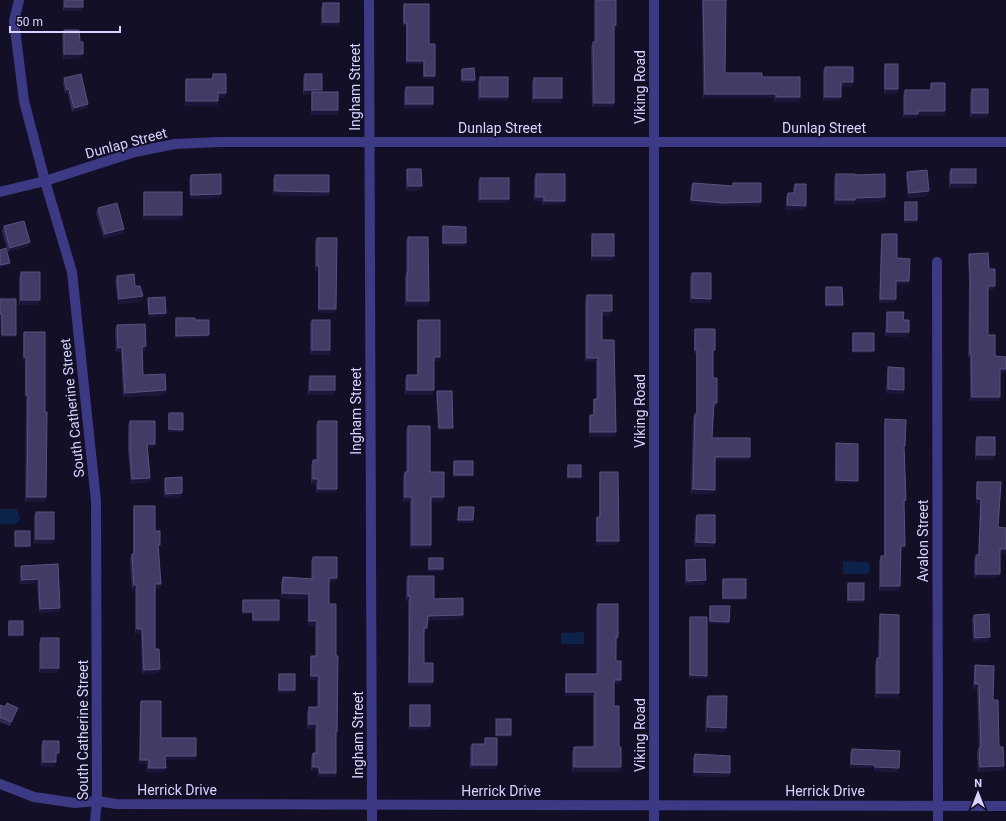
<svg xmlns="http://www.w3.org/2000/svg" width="1006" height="821" font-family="Roboto,sans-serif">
	<rect width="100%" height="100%" fill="#130f26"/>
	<g fill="#0c2248">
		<path d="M0 509H17L20 518C18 527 8 524 0 524Z"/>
		<polygon points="843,561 867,562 870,565 870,570 867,574 843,574"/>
		<polygon points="584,632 584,644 561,644 561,633"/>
	</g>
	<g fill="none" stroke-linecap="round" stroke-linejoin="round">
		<g stroke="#3d3a85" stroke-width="10">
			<polyline points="19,0 14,21 24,101 45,181 72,272 96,501 97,801 95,821"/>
			<polyline points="369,0 372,821"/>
			<polyline points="654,0 654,821"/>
			<polyline points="0,192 45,181 135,152 175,144 219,142 1006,142"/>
			<polyline points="937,262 938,821"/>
			<polyline points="0,784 34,797 75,803 97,801 116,804 1006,806"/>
		</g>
	</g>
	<g fill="#312854">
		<polygon points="63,0 83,0 83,7 81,11 63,11"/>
		<polygon points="594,0 616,0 616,25 615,30 614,30 614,103 613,107 592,107 591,47 593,42 594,42"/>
		<polygon points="702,0 726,0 725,73 762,77 800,97 798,102 774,102 774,98 703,98"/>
		<polygon points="323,3 339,22 338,26 321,26 321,8"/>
		<polygon points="404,4 429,44 434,79 423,79 423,64 406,64 406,26 403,26 403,7"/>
		<polygon points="64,30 80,42 81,58 63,59 62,35"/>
		<polygon points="885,64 898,89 897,94 884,94 884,68"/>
		<polygon points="825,67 853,82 852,87 841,87 840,101 823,101 823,71"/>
		<polygon points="462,69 475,80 474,82 461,83 461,71"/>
		<polygon points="213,74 226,93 224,98 218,98 218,101 217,106 185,106 185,84 186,79 211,79"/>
		<polygon points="305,74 338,110 337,115 311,115 311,95 303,95 303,78"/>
		<polygon points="480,77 508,97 506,101 478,101 478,81"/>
		<polygon points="64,78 87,108 72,112 68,94 65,94 63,83"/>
		<polygon points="534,78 561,103 532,103 532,82"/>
		<polygon points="931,83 945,111 944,116 917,116 916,118 903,118 903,95 905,90 930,90"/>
		<polygon points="406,87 433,104 431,108 404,108 404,92"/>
		<polygon points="972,89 988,113 987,118 970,118 970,94"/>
		<polygon points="407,169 420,190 406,191 406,174"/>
		<polygon points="951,169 974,188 949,188 949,173"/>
		<polygon points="907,172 929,191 927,196 908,198 906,177"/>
		<polygon points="536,174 565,201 563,205 542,205 542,201 534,201 534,179"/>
		<polygon points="836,174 855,175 883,201 855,202 854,205 834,205 834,178"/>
		<polygon points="191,175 219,198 190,199 189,179"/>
		<polygon points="275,175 328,196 273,195 273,179"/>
		<polygon points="480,178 509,199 507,203 478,203 478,182"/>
		<polygon points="693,183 732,186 733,183 760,206 721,206 690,204 691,186"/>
		<polygon points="795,184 804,210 786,210 786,198 788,193 793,193 793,188"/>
		<polygon points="144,192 180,220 143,220 143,196"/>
		<polygon points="905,202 916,223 904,223 904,205"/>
		<polygon points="98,208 123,233 104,239 96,213"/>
		<polygon points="4,226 30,242 28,246 8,252 2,231"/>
		<polygon points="443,226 465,246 442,245 442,228"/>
		<polygon points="592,234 612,261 591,261 591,239"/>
		<polygon points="882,234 909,281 908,285 896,285 896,299 894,303 879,303 881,238"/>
		<polygon points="408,237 427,306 405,306 405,277 406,274 406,241"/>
		<polygon points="317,238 336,309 334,313 318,313 318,271 315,271 315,242"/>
		<polygon points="969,254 989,269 995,286 993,290 988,290 988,335 995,356 1006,357 1006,373 1000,373 999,401 970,401 970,358 968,358 969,280 968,258"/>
		<polygon points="21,272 38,305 19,305 19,277"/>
		<polygon points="692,273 711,299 710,303 690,303 690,278"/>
		<polygon points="117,276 135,286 143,296 141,301 118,304 115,281"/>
		<polygon points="826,287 842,307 825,307 825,290"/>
		<polygon points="587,295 610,316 602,316 602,340 616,432 614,437 589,437 589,419 590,415 593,415 593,403 594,399 596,399 596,362 585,362 585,300"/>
		<polygon points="148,298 166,313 165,316 149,317 147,300"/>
		<polygon points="0,299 15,337 1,337"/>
		<polygon points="887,312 909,332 907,337 885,336 886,316"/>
		<polygon points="176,318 195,320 208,337 175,338 175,320"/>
		<polygon points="312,320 330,350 329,355 310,355 310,324"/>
		<polygon points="418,320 439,361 434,361 433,395 405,395 405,379 407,375 417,375 417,325"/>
		<polygon points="117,325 146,346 145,351 142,351 143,375 166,390 164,395 123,397 121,352 116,352 115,330"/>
		<polygon points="695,329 713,354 713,378 716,407 714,407 712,438 750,457 748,461 715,461 713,494 691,494 693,418 695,414 696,414 696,354 694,354 694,333"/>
		<polygon points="24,332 45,412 45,502 25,502 26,399 25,399 25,361 23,361 23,337"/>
		<polygon points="853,333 873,353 852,353 852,336"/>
		<polygon points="888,367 904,390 902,394 886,393 887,372"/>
		<polygon points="310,376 335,390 333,395 308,395 308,380"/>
		<polygon points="437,391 452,430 438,430 436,393"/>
		<polygon points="169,413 183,430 182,432 168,432 168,415"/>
		<polygon points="885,419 904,449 906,500 904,504 903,550 901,550 899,591 879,591 879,561 881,556 884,556 884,424"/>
		<polygon points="130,421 153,448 148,448 150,478 148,482 131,484 128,453 128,426"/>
		<polygon points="318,421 337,489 336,493 316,493 316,484 311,484 311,465 313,460 316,460 316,426"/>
		<polygon points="408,426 430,472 443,502 431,502 431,545 430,549 410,549 410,502 403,502 403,476 405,472 406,472 406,430"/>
		<polygon points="977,437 995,455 993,460 975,460 975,442"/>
		<polygon points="836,443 857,483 835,483 836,445"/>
		<polygon points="454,461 473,475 472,477 453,477 453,464"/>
		<polygon points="568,465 581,477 581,479 567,479 567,467"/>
		<polygon points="600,472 619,541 617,545 596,545 596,522 597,517 599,517 599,476"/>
		<polygon points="165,478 181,498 164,498 164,483"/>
		<polygon points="977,482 998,527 1005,554 1000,553 998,578 974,578 974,560 976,555 978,555 980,504 976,504 976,486"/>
		<polygon points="134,506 155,531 159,548 161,584 159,588 155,589 155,649 158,674 142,674 141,634 135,634 135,590 132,590 130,559 132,554 133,554 133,510"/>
		<polygon points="459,507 473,520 472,523 457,522 458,509"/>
		<polygon points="36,512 52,544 34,544 34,516"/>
		<polygon points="697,515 715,543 713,547 694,547 695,520"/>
		<polygon points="15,531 30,546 29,548 15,548"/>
		<polygon points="313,557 335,582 329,582 329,604 336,736 336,773 335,777 318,777 318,771 311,771 311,758 313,753 315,753 315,729 307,729 307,712 309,707 317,707 317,680 310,680 310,660 311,656 315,656 315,626 308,626 308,599 281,598 281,582 283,577 311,579 311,561"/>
		<polygon points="429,558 442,572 428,572 428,560"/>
		<polygon points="686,560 704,585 685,585 685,564"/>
		<polygon points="58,564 60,608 58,612 39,613 37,583 20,584 20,570 21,566"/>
		<polygon points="408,576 434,599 463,615 462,619 428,620 426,632 424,632 424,663 432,686 408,686 408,601 406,601 406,581"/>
		<polygon points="723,579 746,598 745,600 722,600 722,582"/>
		<polygon points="848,583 863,603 847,603 847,585"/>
		<polygon points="243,600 278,622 252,622 252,614 242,614 242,602"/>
		<polygon points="598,604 618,637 616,642 616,661 619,684 614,684 614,706 621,767 619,772 572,772 572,751 574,747 593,747 593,696 565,696 565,678 566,674 596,674 596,608"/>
		<polygon points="710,606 729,622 728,624 709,624 709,608"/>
		<polygon points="880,614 899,693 897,698 875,698 875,663 877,658 878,658 879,619"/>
		<polygon points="974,615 988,642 973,642 972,619"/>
		<polygon points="690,617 707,676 706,679 689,679 689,620"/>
		<polygon points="9,621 22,637 8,637 8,624"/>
		<polygon points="41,638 57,673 39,673 39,643"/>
		<polygon points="975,665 993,700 999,747 1004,766 1003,770 978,772 977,753 979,748 977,689 973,689 974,670"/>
		<polygon points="279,674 294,693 278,693 278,676"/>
		<polygon points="708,696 725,732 705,732 706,700"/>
		<polygon points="141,701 161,738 196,756 194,760 165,760 164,772 147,772 147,764 139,764 140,705"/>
		<polygon points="0,705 5,707 18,708 10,726 0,722"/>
		<polygon points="410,705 430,726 429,730 409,730 409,709"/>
		<polygon points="496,719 510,737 496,737"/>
		<polygon points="485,738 497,765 495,769 470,769 470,748 472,744 484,744"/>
		<polygon points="43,741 57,757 56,757 54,767 41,767 41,746"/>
		<polygon points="852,749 899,768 898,772 874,771 874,768 850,768 850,753"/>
		<polygon points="695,754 730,773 728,777 693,776 693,758"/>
	</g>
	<g fill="#1d163a">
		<polygon points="65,7 83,7 81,11 63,11"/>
		<polygon points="323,22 339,22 338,26 321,26"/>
		<polygon points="404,23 407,23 406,26 403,26"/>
		<polygon points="614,25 616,25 615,30 612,30"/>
		<polygon points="64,54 83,54 81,58 63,59"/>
		<polygon points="407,61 424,61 423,64 406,64"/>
		<polygon points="424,76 435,76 434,79 423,79"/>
		<polygon points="462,80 475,80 474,82 461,83"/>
		<polygon points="841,82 853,82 852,87 840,87"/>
		<polygon points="69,89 68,94 65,94 67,90"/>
		<polygon points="885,89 898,89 897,94 884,94"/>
		<polygon points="305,90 322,90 320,95 312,92 311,95 303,95"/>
		<polygon points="218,93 226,93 224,98 217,98"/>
		<polygon points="705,94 776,94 774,98 703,98"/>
		<polygon points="480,97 508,97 506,101 478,101"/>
		<polygon points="776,97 800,97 798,102 774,102"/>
		<polygon points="825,97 841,97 840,101 823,101"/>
		<polygon points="534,98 562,98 561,103 532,103"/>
		<polygon points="186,101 218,101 217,106 185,106"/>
		<polygon points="594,103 614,103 613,107 592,107"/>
		<polygon points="88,104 87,108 72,112 74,108"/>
		<polygon points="406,104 433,104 431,108 404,108"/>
		<polygon points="312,110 338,110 337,115 311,115"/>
		<polygon points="918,111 945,111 944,116 917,116 916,118 903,118 905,114"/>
		<polygon points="972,113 988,113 987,118 970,118"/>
		<polygon points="951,183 976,183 974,188 949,188"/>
		<polygon points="408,186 422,186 420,190 406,191"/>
		<polygon points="275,191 329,192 328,196 273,195"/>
		<polygon points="929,191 927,196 908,198 909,193"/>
		<polygon points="221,194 219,198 190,199 191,195"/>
		<polygon points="536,197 544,197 542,201 534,201"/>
		<polygon points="885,197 883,201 855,202 854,205 834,205 836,200 855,198"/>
		<polygon points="480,199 509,199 507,203 478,203"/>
		<polygon points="691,200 761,202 760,206 721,206 690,204"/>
		<polygon points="544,201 565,201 563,205 542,205"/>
		<polygon points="787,205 806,206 804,210 786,210"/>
		<polygon points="144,215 182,215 180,220 143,220"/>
		<polygon points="905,220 917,220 916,223 904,223"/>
		<polygon points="124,229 123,233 104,239 105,234"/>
		<polygon points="30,242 28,246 8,252 10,248"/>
		<polygon points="443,243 466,243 465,246 442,245"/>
		<polygon points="592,256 614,256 612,261 591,261"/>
		<polygon points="10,263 9,265 0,267 0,265"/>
		<polygon points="317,266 319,266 318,271 315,271"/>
		<polygon points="896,281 909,281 908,285 895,285"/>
		<polygon points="988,286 995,286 993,290 986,290"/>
		<polygon points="143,296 141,301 118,304 119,299"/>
		<polygon points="692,298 711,299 710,303 690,303"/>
		<polygon points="880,299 896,299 894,303 879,303"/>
		<polygon points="21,300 40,300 38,305 19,305"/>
		<polygon points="407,301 429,301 427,306 405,306"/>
		<polygon points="826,305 843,305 842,307 825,307"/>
		<polygon points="319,309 336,309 334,313 318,313"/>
		<polygon points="602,311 612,311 610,316 600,316"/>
		<polygon points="166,313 165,316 149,317 149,314"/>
		<polygon points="887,332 909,332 907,337 885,336"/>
		<polygon points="2,335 16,335 15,337 1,337"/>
		<polygon points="209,335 208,337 175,338 176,336"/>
		<polygon points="146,346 145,351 140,351 142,347"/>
		<polygon points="122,347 121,352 116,352 118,348"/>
		<polygon points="312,350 330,350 329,355 310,355"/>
		<polygon points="695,350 697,350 696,354 694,354"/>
		<polygon points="853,351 874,351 873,353 852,353"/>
		<polygon points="970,354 971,354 970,358 968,358"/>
		<polygon points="24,357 26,357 25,361 23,361"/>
		<polygon points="434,357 440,357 439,361 433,361"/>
		<polygon points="587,358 598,358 596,362 585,362"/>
		<polygon points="1000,369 1006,369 1006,373 999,373"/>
		<polygon points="888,389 904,390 902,394 886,393"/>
		<polygon points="166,390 164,395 123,397 125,393"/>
		<polygon points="310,390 335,390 333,395 308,395"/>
		<polygon points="407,390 434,390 433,395 405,395"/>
		<polygon points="26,395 28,395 26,399 25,399"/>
		<polygon points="972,397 1000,397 999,401 970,401"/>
		<polygon points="714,403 717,403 716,407 712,407"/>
		<polygon points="439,428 453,428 452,430 438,430"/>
		<polygon points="169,429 183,430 182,432 168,432"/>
		<polygon points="590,432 616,432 614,437 589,437"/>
		<polygon points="147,444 155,444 153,448 146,448"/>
		<polygon points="977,455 995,455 993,460 975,460"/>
		<polygon points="715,457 750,457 748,461 713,461"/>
		<polygon points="454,475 473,475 472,477 453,477"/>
		<polygon points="568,477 581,477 581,479 567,479"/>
		<polygon points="150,478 148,482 131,484 132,479"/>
		<polygon points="313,479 318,479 316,484 311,484"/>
		<polygon points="836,480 858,481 857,483 835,483"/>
		<polygon points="318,489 337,489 336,493 316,493"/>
		<polygon points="693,489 715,490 713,494 691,494"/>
		<polygon points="182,493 181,498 164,498 166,494"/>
		<polygon points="27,497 46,497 45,502 25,502"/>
		<polygon points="405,497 412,497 410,502 403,502"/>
		<polygon points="431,497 444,497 443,502 430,502"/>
		<polygon points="977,499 981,499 980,504 976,504"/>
		<polygon points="458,520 473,520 472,523 457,522"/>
		<polygon points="36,539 54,539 52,544 34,544"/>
		<polygon points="597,541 619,541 617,545 596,545"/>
		<polygon points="696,542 715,543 713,547 694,547"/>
		<polygon points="412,545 431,545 430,549 410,549"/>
		<polygon points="15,546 30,546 29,548 15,548"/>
		<polygon points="901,546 905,546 903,550 899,550"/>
		<polygon points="1000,549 1006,549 1005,554 998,553"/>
		<polygon points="429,569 443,569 442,572 428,572"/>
		<polygon points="976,574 1000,574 998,578 974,578"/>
		<polygon points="329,578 337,578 335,582 328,582"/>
		<polygon points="39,579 37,583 20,584 22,580"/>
		<polygon points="706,580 704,585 685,585 687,581"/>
		<polygon points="155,584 161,584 159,588 153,589"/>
		<polygon points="134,585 137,585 135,590 132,590"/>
		<polygon points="881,586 900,586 899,591 879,591"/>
		<polygon points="282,593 309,594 308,599 281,598"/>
		<polygon points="408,596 410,596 408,601 406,601"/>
		<polygon points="723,598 746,598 745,600 722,600"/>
		<polygon points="848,600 864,600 863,603 847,603"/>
		<polygon points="60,608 58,612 39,613 40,609"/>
		<polygon points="243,612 253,612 252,614 242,614"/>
		<polygon points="463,615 462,619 426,620 428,616"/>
		<polygon points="253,620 279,620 278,622 252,622"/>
		<polygon points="309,621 317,621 315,626 308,626"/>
		<polygon points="710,621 729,622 728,624 709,624"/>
		<polygon points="424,628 427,628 426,632 422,632"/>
		<polygon points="137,629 142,629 141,634 135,634"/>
		<polygon points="9,635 23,635 22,637 8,637"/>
		<polygon points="990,637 988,642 973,642 975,638"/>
		<polygon points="41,668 59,668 57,673 39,673"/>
		<polygon points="160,669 158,674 142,674 144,670"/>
		<polygon points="690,675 707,676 706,679 689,679"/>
		<polygon points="311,676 319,676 317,680 310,680"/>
		<polygon points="614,680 621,680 619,684 612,684"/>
		<polygon points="409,682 433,682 432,686 408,686"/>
		<polygon points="975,684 979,684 977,689 973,689"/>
		<polygon points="279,690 295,690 294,693 278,693"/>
		<polygon points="566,692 595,692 593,696 565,696"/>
		<polygon points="877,693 899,693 897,698 875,698"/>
		<polygon points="309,724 317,724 315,729 307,729"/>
		<polygon points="410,726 430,726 429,730 409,730"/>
		<polygon points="707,727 726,728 725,732 705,732"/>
		<polygon points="496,735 511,735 510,737 496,737"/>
		<polygon points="56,753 59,753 57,757 54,757"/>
		<polygon points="165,756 196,756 194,760 164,760"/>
		<polygon points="140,760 149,760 147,764 139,764"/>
		<polygon points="43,762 56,762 54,767 41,767"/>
		<polygon points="851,764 875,765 874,768 850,768"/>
		<polygon points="472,765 497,765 495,769 470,769"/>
		<polygon points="1004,766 1003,770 978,772 980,767"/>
		<polygon points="313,767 319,767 318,771 311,771"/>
		<polygon points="574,767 621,767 619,772 572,772"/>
		<polygon points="875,767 899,768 898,772 874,771"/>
		<polygon points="149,768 166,768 164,772 147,772"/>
		<polygon points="694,772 730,773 728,777 693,776"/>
		<polygon points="320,773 336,773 335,777 318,777"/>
	</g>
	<g fill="#433a66" stroke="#5a527e">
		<rect x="65" y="0" width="18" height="7"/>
		<polygon points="596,0 616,0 616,25 614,25 614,103 594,103 593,42 596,42"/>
		<polygon points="703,0 726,0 725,73 762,73 762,77 800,77 800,97 776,97 776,94 705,94"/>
		<rect x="323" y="3" width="16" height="19"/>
		<polygon points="404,4 429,4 429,44 435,44 435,76 424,76 424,61 407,61 407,23 404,23"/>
		<polygon points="64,30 79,30 80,42 83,42 83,54 64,54"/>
		<rect x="885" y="64" width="13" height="25"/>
		<polygon points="825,67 853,67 853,82 841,82 841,97 825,97"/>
		<polygon points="474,68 475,80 462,80 462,69"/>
		<polygon points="81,74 88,104 74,108 69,89 67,90 64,78"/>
		<polygon points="213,74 226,74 226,93 218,93 218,101 186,101 186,79 213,79"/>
		<rect x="305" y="74" width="17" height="16"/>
		<rect x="480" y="77" width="28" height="20"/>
		<rect x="534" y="78" width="28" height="20"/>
		<polygon points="931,83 945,83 945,111 918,111 918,114 905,114 905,90 931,90"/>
		<rect x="406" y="87" width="27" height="17"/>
		<rect x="972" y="89" width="16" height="24"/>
		<rect x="312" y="92" width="26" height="18"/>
		<polygon points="407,169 421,169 422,186 408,186"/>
		<rect x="951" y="169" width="25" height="14"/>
		<polygon points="927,170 929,191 909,193 907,172"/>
		<polygon points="221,174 221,194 191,195 191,175"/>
		<polygon points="536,174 565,174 565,201 544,201 544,197 536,197"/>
		<polygon points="836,174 855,174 855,175 885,174 885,197 855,198 855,200 836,200"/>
		<polygon points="275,175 329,175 329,192 275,191"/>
		<rect x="480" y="178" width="29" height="21"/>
		<polygon points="693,183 733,186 733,183 761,183 761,202 722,203 691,200"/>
		<polygon points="795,184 806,184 806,206 787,205 788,193 795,193"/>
		<rect x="144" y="192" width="38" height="23"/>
		<rect x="905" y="202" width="12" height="18"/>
		<polygon points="117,203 124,229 105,234 98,208"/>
		<polygon points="24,221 30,242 10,248 4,226"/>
		<polygon points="443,226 466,227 466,243 443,243"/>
		<rect x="592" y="234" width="22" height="22"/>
		<polygon points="882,234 897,234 897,258 910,259 909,281 896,281 896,299 880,299"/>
		<polygon points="408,237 428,237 429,301 407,301 407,273 408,273"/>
		<polygon points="317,238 337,238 336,309 319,309 319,266 317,266"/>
		<polygon points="6,248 10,263 0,265 0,250"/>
		<polygon points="988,253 989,269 995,269 995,286 988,286 988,335 995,335 995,356 1006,357 1006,369 1000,369 1000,397 972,397 971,354 970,354 970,276 969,254"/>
		<rect x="21" y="272" width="19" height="28"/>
		<polygon points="692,273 711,273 711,299 692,298"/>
		<polygon points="134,274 135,286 140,286 143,296 119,299 117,276"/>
		<polygon points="826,287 842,287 843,305 826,305"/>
		<polygon points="587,295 612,295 612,311 602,311 602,340 614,340 616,432 590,432 590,415 594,415 594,399 598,399 598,358 587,358"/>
		<polygon points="165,297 166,313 149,314 148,298"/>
		<polygon points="0,299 16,299 16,335 2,335 2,314 0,314"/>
		<polygon points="887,312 904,312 903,320 909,320 909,332 887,332"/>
		<polygon points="176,318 195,318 195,320 209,320 209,335 176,336"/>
		<rect x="312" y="320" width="18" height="30"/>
		<polygon points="418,320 440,320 440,357 434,357 434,390 407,390 407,375 418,375"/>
		<polygon points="145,324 146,346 142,347 143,375 165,374 166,390 125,393 122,347 118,348 117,325"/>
		<polygon points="695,329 715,329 715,350 713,350 713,378 717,378 717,403 714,403 712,438 750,438 750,457 715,457 715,490 693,489 695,414 697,414 697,350 695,350"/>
		<polygon points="24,332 45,332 45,412 47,412 46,497 27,497 28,395 26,395 26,357 24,357"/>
		<rect x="853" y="333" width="21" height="18"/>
		<polygon points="888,367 904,368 904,390 888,389"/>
		<rect x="310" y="376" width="25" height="14"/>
		<polygon points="437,391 452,391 453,428 439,428"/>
		<polygon points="169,413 183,413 183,430 169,429"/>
		<polygon points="885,419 906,420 905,446 904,446 906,500 904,500 905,546 901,546 900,586 881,586 881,556 885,556"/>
		<polygon points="130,421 155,421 155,444 147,444 150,478 132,479 130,449"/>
		<polygon points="318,421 337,421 337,489 318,489 318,479 313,479 313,460 318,460"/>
		<polygon points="408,426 430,426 430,472 444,472 444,497 431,497 431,545 412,545 412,497 405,497 405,472 408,472"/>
		<rect x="977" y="437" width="18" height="18"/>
		<polygon points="836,443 858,444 858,481 836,480"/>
		<rect x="454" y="461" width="19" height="14"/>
		<rect x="568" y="465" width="13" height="12"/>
		<polygon points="600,472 618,472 619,541 597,541 597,517 600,517"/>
		<polygon points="182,477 182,493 166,494 165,478"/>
		<polygon points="977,482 1001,482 998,527 1006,528 1006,549 1000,549 1000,574 976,574 976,555 979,555 981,499 977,499"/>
		<polygon points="134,506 155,506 155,531 160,531 160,545 158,545 161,584 155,584 155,649 159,649 160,669 144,670 142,629 137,629 137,585 134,585 132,554 134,554"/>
		<polygon points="459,507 474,507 473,520 458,520"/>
		<rect x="36" y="512" width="18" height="27"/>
		<polygon points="697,515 715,515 715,543 696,542"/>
		<rect x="15" y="531" width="15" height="15"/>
		<polygon points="313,557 337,557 337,578 329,578 329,604 336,604 336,656 338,656 337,732 336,732 336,773 320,773 319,767 313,767 313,753 317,753 317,724 309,724 309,707 319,707 319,676 311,676 311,656 317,656 317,621 309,621 309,594 282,593 283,577 313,579"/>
		<rect x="429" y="558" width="14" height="11"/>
		<polygon points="705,559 706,580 687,581 686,560"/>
		<polygon points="58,564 60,608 40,609 39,579 22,580 21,566"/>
		<polygon points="408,576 434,576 434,599 463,598 463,615 428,616 427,628 424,628 424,663 433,663 433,682 409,682 410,596 408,596"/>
		<rect x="723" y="579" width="23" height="19"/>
		<rect x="848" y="583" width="16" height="17"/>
		<polygon points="243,600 279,600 279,620 253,620 253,612 243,612"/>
		<polygon points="598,604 618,604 618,637 616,637 616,661 621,661 621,680 614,680 614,706 619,706 619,747 621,747 621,767 574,767 574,747 595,747 595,692 566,692 566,674 598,674"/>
		<polygon points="710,606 730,606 729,622 710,621"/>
		<polygon points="880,614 899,615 899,693 877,693 877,658 880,658"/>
		<polygon points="989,614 990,637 975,638 974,615"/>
		<polygon points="690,617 707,617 707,676 690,675"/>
		<rect x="9" y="621" width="14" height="14"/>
		<rect x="41" y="638" width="18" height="30"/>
		<polygon points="975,665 994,666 993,700 998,700 999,747 1003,747 1004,766 980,767 979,748 981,748 979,684 975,684"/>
		<rect x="279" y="674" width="16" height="16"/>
		<polygon points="708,696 727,696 726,728 707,727"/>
		<polygon points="141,701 161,701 161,738 196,738 196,756 165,756 166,768 149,768 149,760 140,760"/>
		<polygon points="7,703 18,708 11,722 0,717 0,705 5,707"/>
		<rect x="410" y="705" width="20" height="21"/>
		<rect x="496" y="719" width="15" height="16"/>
		<polygon points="485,738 497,738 497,765 472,765 472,744 485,744"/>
		<polygon points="43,741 59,741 59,753 56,753 56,762 43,762"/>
		<polygon points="852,749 900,751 899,768 875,767 875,765 851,764"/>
		<polygon points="695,754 730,756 730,773 694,772"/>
	</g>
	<g text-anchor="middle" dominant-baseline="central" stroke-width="3.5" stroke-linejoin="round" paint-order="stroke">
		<g font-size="14" fill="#d9d4ff" stroke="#130f26">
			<text transform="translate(355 87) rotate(-90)">Ingham Street</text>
			<text transform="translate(640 87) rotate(-90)">Viking Road</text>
			<text x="500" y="128">Dunlap Street</text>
			<text x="824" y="128">Dunlap Street</text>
			<text transform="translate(126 143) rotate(-15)">Dunlap Street</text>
			<text transform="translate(72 408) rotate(-96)">South Catherine Street</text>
			<text transform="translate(356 411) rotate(-90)">Ingham Street</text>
			<text transform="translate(640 411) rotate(-90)">Viking Road</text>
			<text transform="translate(923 541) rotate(-90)">Avalon Street</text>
			<text transform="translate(83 730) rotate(-90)">South Catherine Street</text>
			<text transform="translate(358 735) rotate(-90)">Ingham Street</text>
			<text transform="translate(640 735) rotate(-90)">Viking Road</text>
			<text x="177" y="790">Herrick Drive</text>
			<text x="501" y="791">Herrick Drive</text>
			<text x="825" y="791">Herrick Drive</text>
		</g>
	</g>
	<g transform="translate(978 793)" stroke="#130f26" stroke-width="3" paint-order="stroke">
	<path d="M0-3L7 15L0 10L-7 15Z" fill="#d9d4ff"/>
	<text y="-6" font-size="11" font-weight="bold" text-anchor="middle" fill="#d9d4ff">N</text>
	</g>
	<path d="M10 26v6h110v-6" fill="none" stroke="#d9d4ff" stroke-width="2"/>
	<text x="16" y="26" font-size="12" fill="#d9d4ff" stroke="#130f26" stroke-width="3" paint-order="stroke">50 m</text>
</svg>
